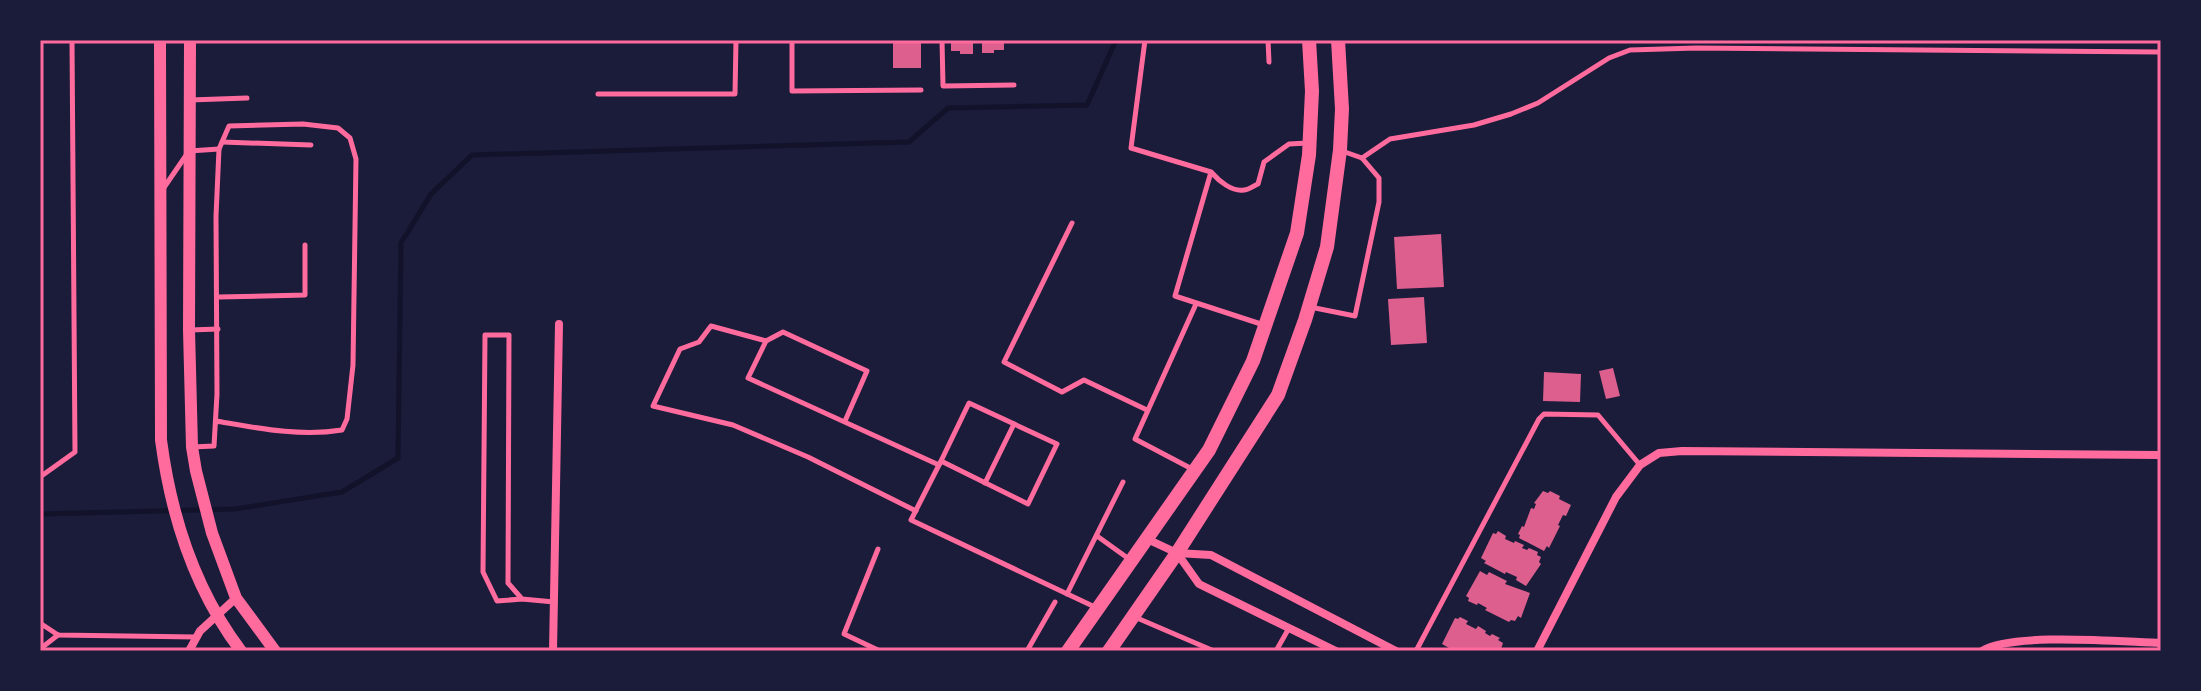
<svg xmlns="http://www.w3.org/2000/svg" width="2201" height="691" font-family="'Golos Text',sans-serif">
	<rect width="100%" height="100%" fill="#1b1b3a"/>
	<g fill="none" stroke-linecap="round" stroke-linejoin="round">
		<polyline stroke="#12122b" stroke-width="5" points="40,514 235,509 342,492 398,458 401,243 431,194 472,155 909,142 948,108 1087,105 1116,40"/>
	</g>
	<g fill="#dd5f8e">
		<rect x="893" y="40" width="28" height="28"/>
		<polygon points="951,40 973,40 973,54 960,54 960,51 951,51"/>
		<polygon points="982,40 1004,40 1004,50 994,50 994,53 982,53"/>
		<polygon points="1441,234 1444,287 1397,289 1394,237"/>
		<polygon points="1424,297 1427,343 1391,345 1388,299"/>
		<polygon points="1613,368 1620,396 1606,399 1599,371"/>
		<polygon points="1544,372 1581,374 1580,402 1543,401"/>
		<polygon points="1543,491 1548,493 1550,491 1560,496 1559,499 1571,505 1566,516 1563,515 1558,525 1560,526 1549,548 1547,546 1544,551 1519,538 1520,535 1518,534 1522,526 1524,527 1531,508 1534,509 1536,504 1534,503"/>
		<polygon points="1498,531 1506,536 1505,539 1514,543 1515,541 1524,545 1522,548 1527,550 1529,548 1538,552 1537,555 1541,557 1539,562 1541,564 1526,586 1516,580 1517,577 1506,572 1505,574 1484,563 1486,561 1481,558 1493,533 1496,534"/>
		<polygon points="1480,571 1487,575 1489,572 1507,581 1505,584 1530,593 1521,618 1518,616 1515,621 1511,620 1509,622 1485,610 1487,608 1478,603 1477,605 1468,601 1469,598 1466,596"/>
		<polygon points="1460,617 1468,621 1466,624 1476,629 1478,626 1486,631 1485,633 1490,636 1492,634 1500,638 1498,640 1503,643 1501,649 1506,651 1447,651 1449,648 1442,644 1455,618 1458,619"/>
	</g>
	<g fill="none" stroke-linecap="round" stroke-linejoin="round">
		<g stroke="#ff6b9d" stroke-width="5">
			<polyline points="792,40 792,91 921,90"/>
			<polyline points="942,40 943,86 1014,85"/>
			<polyline points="1145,40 1131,148 1211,172 1175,296 1264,325"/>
			<polyline points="1268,40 1269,62"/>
			<polyline points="598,94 735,94 736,40"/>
			<polyline points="190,100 247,98"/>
			<polyline points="222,142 311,145"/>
			<polyline points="1362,158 1390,139 1474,125 1511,114 1538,103 1609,58 1630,50 1696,48 2161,52"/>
			<path d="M1212 173C1219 181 1232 192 1244 190 1249 190 1253 186 1258 184L1264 162 1289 144 1308 143"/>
			<polyline points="163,189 189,151 219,149"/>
			<polyline points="1072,223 1004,362 1062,392 1084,380 1147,410"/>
			<polyline points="218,297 305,295 305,245"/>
			<polyline points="1310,307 1355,316 1379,202 1379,178 1362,158 1342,151"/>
			<polyline points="190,330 218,329"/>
			<polyline points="766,341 783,332 867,371 845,421"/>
			<path d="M192 447 214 446 217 394 216 216 219 149 229 126 303 124 338 128 350 138 356 159 353 365 347 419 342 430C300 437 257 428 216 421"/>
			<polyline points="941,461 969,403 1057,444 1028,504 941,461 911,520 1097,608"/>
			<polyline points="1194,470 1135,439 1196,304"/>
			<polyline points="40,477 75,452 72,40"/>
			<polyline points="985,483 1014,424"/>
			<polyline points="916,511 808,457 733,425 653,406 680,349 699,342 711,326 766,341 748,378 939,465"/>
			<polyline points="1097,536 1129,559"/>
			<polyline points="878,549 844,634 880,651"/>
			<polyline points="1067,594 1123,482"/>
			<polyline points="522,599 497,601 483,572 485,335 509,335 508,583 522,599 554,602"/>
			<polyline points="1137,618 1214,651"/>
			<polyline points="40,623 58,635 196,637"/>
			<polyline points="40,649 58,635"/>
			<polyline points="1027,651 1055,602"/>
			<polyline points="1276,651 1289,628"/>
			<polyline points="1416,651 1539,419 1544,414 1598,415 1640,465"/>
		</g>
		<g stroke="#ff6b9d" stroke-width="8">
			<polyline points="1147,539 1177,553 1211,555 1396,651"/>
			<polyline points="1177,553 1199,584 1336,651"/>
			<polyline points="189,651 200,631 236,598"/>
			<polyline points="553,651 559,324"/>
			<polyline points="1537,651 1616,497 1640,465 1659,453 1682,451 2161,455"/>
			<path d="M1982 651C2011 632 2123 642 2161 643"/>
		</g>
		<g stroke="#ff6b9d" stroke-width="12">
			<path d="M160 40 161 440C171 516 194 589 241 651"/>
			<polyline points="190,40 189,330 192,447 196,471 212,533 236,598 275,651"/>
		</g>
		<g stroke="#ff6b9d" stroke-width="14">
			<polyline points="1068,651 1209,450 1253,361 1297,233 1309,155 1312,91 1309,40"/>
			<polyline points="1109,651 1177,553 1278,395 1305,320 1327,247 1340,150 1342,109 1338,40"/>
		</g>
	</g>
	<rect width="2201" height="691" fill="none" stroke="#1b1b3a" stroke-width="84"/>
	<rect x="42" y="42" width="2117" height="607" fill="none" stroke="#ff6b9d" stroke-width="3"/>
</svg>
